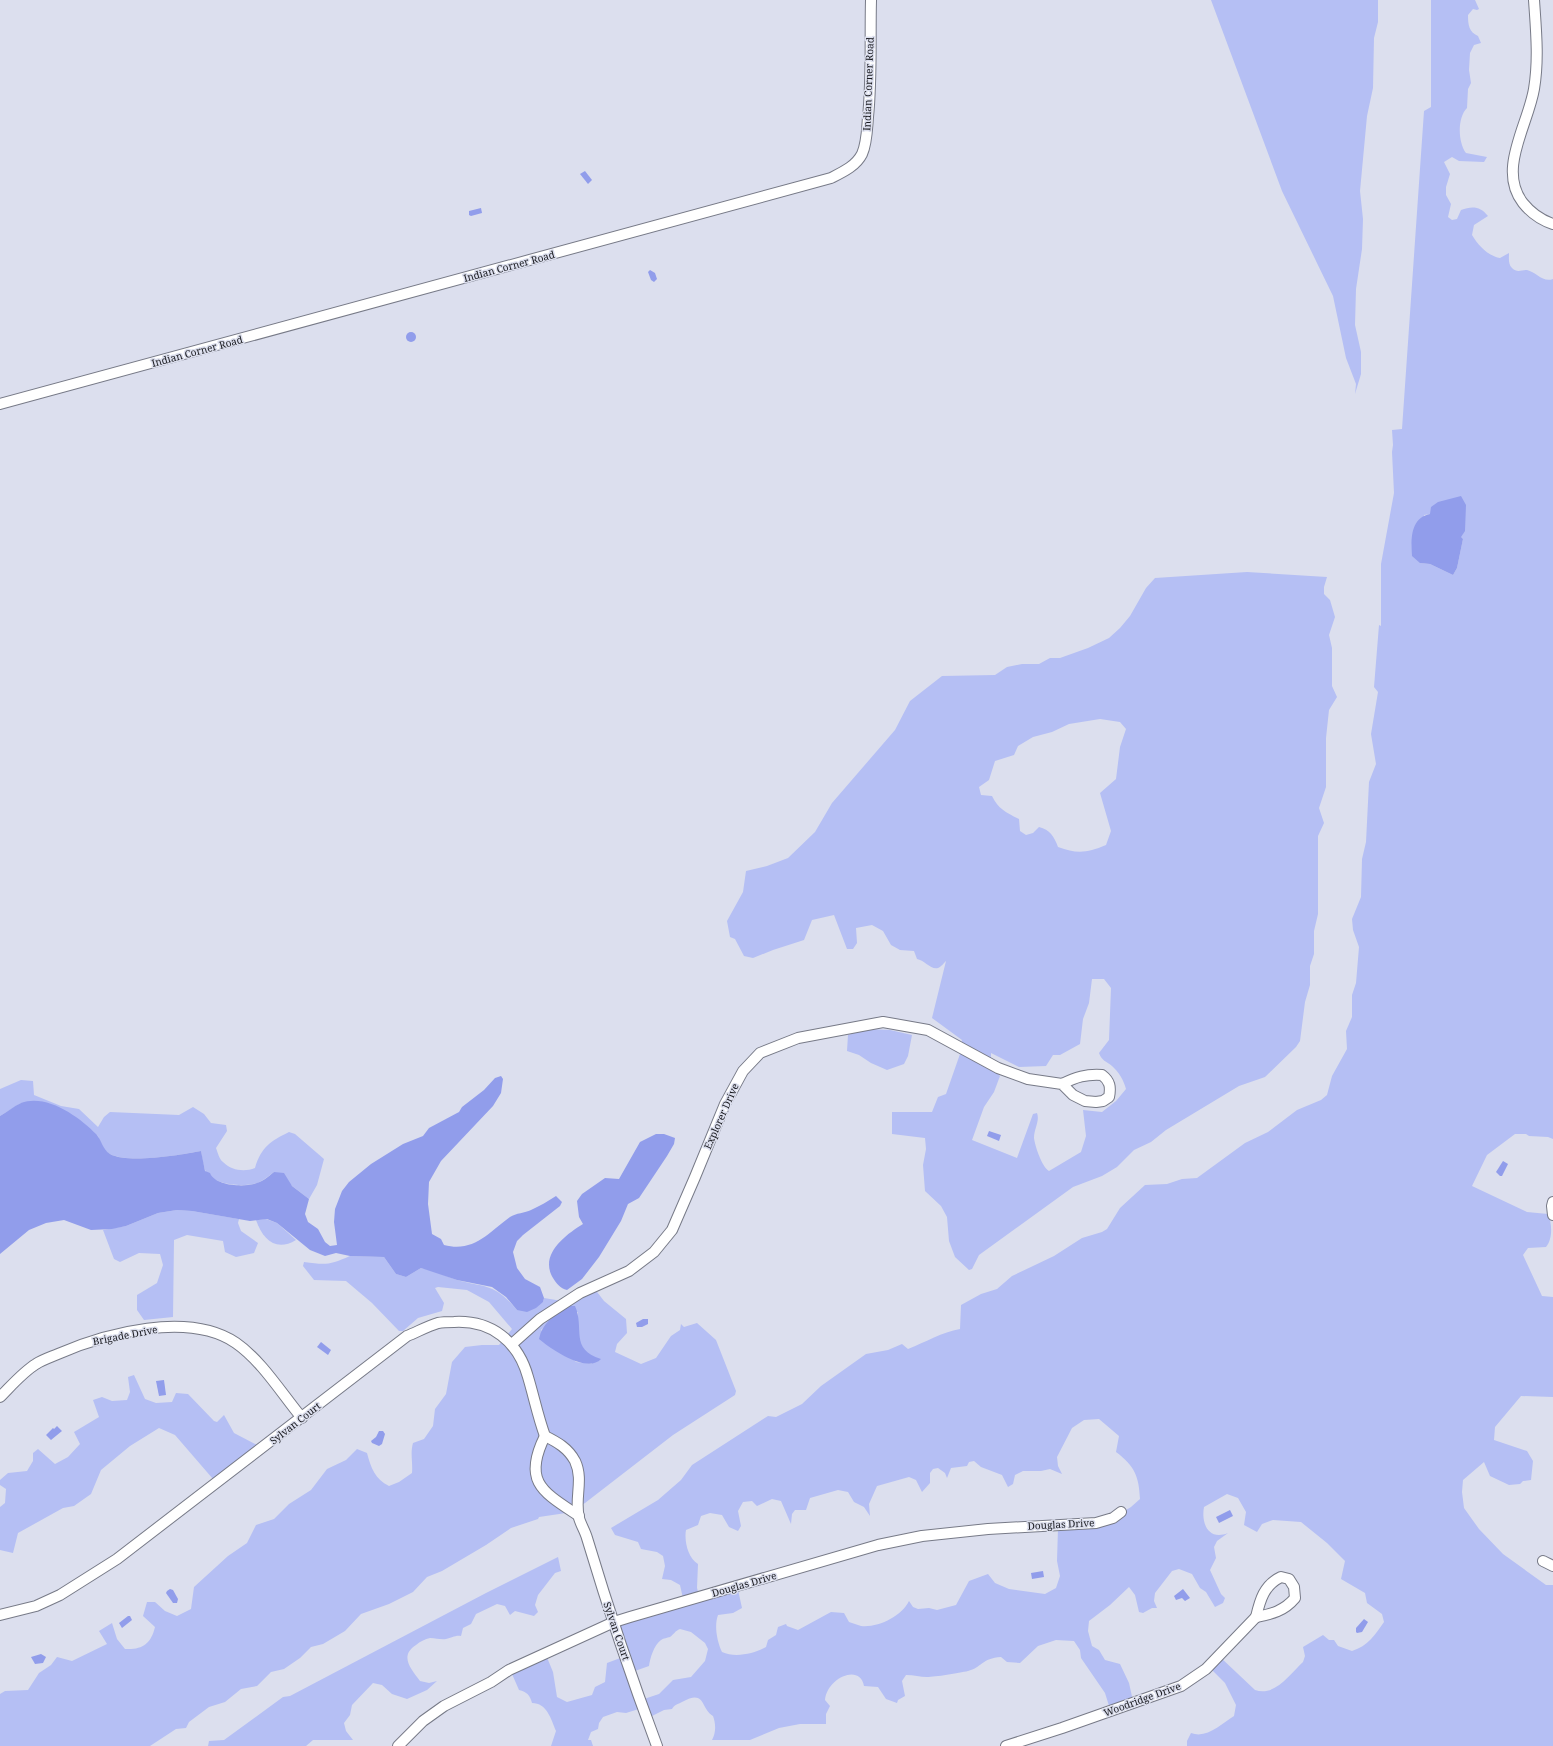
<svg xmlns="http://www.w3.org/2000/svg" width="1553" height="1746" font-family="'Noto Serif',serif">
	<rect width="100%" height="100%" fill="#dcdfee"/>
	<g fill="#b5bff4" fill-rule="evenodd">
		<polygon points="1211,0 1378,0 1378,22 1374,38 1373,88 1367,116 1360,191 1363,219 1362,249 1356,289 1355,325 1361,352 1361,374 1355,394 1356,384 1346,358 1333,296 1282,191"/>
		<path d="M1431 0H1475L1479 9 1477 10 1473 9 1468 15C1468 25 1469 32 1478 36L1481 43 1474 45 1470 53 1469 70 1471 83 1468 89 1467 108C1457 118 1458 142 1466 153L1487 157 1484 162 1459 161 1452 157 1444 162 1450 174 1446 187V195L1451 204 1448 217 1452 220 1457 219 1461 210C1472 206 1480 206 1488 216L1474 225 1472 235C1478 245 1488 256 1500 258L1509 253C1509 258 1508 264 1512 268 1517 273 1521 270 1527 270 1536 272 1543 283 1553 279V1139L1548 1137 1529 1136 1526 1134H1515L1487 1155 1472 1186 1527 1212 1548 1214C1552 1223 1553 1239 1546 1247L1528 1248 1523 1255 1542 1296 1553 1297V1397L1521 1396 1495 1427 1494 1440 1527 1451 1533 1461 1531 1480 1523 1481 1520 1484 1509 1485 1490 1476 1484 1462 1463 1480 1462 1492 1464 1508 1479 1529 1503 1554 1546 1585H1553V1746H1187V1741L1191 1733C1207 1739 1221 1724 1234 1716L1236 1705 1225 1683 1208 1666 1219 1656 1255 1690C1275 1697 1290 1674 1303 1662L1305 1656 1303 1647 1323 1635 1329 1640H1334L1338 1646 1352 1651C1368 1646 1375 1635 1384 1622L1382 1614 1367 1603 1365 1593 1341 1579 1345 1561 1327 1543 1301 1522 1273 1520 1262 1524 1257 1532 1244 1525 1246 1512 1238 1498 1227 1494 1204 1507C1201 1523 1208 1541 1228 1533L1217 1541 1214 1547 1216 1558 1210 1570 1221 1594 1225 1598 1223 1603 1215 1607 1206 1592 1200 1588 1192 1574 1179 1569 1172 1571 1155 1593 1154 1601 1157 1608H1152L1143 1613 1139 1612 1135 1595 1129 1587 1110 1605 1089 1621 1088 1631 1092 1646 1099 1650 1105 1660 1120 1664 1129 1683 1133 1701 1110 1709 1105 1693 1081 1658 1080 1650 1074 1641 1056 1640 1038 1646 1020 1663 1007 1662 1001 1657C982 1658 981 1668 968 1671 959 1673 935 1677 927 1677 920 1677 914 1675 906 1675L902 1681 905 1696 898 1700 897 1703 886 1699 878 1687 864 1686C860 1663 827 1678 825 1700L830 1706 826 1714V1724H800L779 1728 750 1740H712C716 1733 716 1724 713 1716 700 1708 706 1689 682 1702 678 1704 674 1705 672 1709L664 1710 648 1718 642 1708 626 1713 617 1712 603 1717 599 1723 598 1729 591 1732 588 1740H591L593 1746H551L556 1731C551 1719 547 1703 532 1703 530 1695 527 1692 519 1690L512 1674 546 1655 553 1672 557 1697 567 1702 592 1695 595 1687 605 1682 607 1663 623 1657 615 1625 684 1603 680 1585 671 1580 662 1579 665 1566 663 1556 657 1552 641 1549 638 1542 615 1535 611 1528 658 1500 681 1480 692 1465 768 1416 776 1417 802 1404 821 1386 866 1354 888 1350 902 1344 908 1349C926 1342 942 1332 960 1329L961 1305 981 1294 997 1289 1012 1276 1054 1256 1082 1238 1102 1232 1107 1229 1120 1208 1145 1185 1167 1184 1182 1179 1197 1178 1245 1143 1268 1132 1297 1110 1321 1100 1327 1095 1332 1076 1347 1049 1346 1031 1352 1017V995L1356 983 1359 947 1353 930 1352 919 1361 897 1362 859 1366 842 1369 782 1376 764 1371 734 1378 692 1374 687 1379 625 1381 626V564L1394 493 1392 452 1393 445 1392 430 1402 429 1424 111 1431 107ZM1430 514 1463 539 1457 568 1453 575 1430 564 1420 563 1424 515ZM1099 1419 1119 1436 1116 1452C1135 1466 1139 1477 1140 1499L1131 1507 1106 1522 1058 1528 1057 1561 1060 1576 1056 1588 1045 1594 1009 1589 995 1583 988 1574 969 1581 956 1605 937 1610 929 1608 918 1609 913 1607 909 1601C902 1616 878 1628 861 1626 857 1625 853 1623 849 1622L844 1613 831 1612 798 1630 787 1626 786 1624 778 1627 776 1635 768 1640 766 1647C754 1654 735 1658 722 1652 717 1641 714 1626 718 1615L733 1613 742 1608 738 1590 700 1598 697 1588 698 1564C688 1558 684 1541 686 1530L698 1525 701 1516 710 1513 722 1515 729 1527 738 1531 741 1526 738 1511 743 1502 752 1501 757 1506 772 1499 781 1501 791 1524 792 1514 795 1510H806L810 1498 838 1490 848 1492 854 1502 864 1507 870 1516 869 1504 877 1486 909 1477 916 1480 922 1492 930 1483V1473L933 1469 938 1468 945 1473 947 1478 951 1468 967 1466 969 1462 974 1461 981 1467 1002 1475 1008 1487 1013 1484 1015 1475 1023 1471H1041L1050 1469 1062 1474 1058 1466 1057 1457 1072 1428 1084 1420ZM680 1629 691 1632 705 1643 708 1649 705 1661 691 1677 673 1680 659 1694 641 1700 632 1672 649 1666C650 1658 654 1645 661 1640 664 1638 667 1638 670 1637 674 1634 675 1631 680 1629Z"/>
		<path d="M1247 572 1327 577 1324 587V594L1330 600 1335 617 1329 635 1332 648V686L1337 697 1329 710 1326 738V787L1319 808 1324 823 1318 836V914L1314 931V954L1310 966V985L1305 1002 1300 1041 1296 1047 1265 1077 1239 1086 1166 1130 1151 1142 1134 1150 1117 1167 1102 1176 1073 1187 979 1255 972 1269 969 1270 955 1257 949 1241 947 1217 941 1206 925 1191 923 1165 926 1149 925 1138 892 1134V1112H932L938 1097 946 1094 960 1054 962 1040 932 1018 946 961C944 963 941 967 938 968 931 970 924 960 917 959L914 951 900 950 891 945 883 931 872 925 856 928 857 943 853 949H847L834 915 812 920 804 940 773 950 753 958 744 956 735 939 730 937 727 921 743 892 746 871 767 866 788 858 815 832 832 803 895 730 910 701 942 676 995 675 1007 667 1022 664H1039L1050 658H1060L1088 648 1109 638 1120 628 1130 616 1146 588 1155 578ZM1100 719 1120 722 1126 729 1120 747 1116 779 1100 793 1111 831 1106 845C1087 853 1077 854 1058 847 1054 836 1050 830 1039 827L1033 833 1026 835 1020 831 1019 819C1007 813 998 809 992 796L981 795 979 787 989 780 995 761 1014 755 1018 746 1033 737 1052 732 1069 724ZM1092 979H1104L1111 988 1109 1040 1099 1053C1102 1061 1106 1061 1112 1066 1119 1072 1124 1081 1126 1089L1116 1101 1102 1112 1083 1110 1086 1136 1081 1152 1049 1171C1042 1167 1035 1146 1034 1138 1034 1129 1040 1121 1037 1113L1033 1114 1017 1158 972 1140 984 1107 994 1092 1000 1076 986 1061 991 1058V1053L1019 1067 1046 1066 1053 1055H1060L1080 1044 1083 1019 1089 1003Z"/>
		<polygon points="866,1029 890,1030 912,1035 908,1056 904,1064 887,1070 871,1063 859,1055 847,1051 848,1035"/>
		<path d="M21 1080 33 1081 34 1095 61 1106 79 1109 98 1127 104 1117 110 1112 179 1115 193 1107 204 1114 211 1123 226 1125 227 1131 216 1148C218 1153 219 1159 223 1162 232 1171 245 1172 255 1168 261 1147 271 1141 289 1132L295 1134 324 1159 317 1185 309 1199 274 1172C267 1177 261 1183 253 1184 239 1187 211 1184 205 1170 203 1164 202 1157 201 1151 179 1155 130 1164 110 1154 103 1151 101 1143 98 1136L21 1103 0 1116V1089Z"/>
		<polygon points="177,1210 192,1211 239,1219 238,1223 241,1231 258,1243 254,1253 236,1257 225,1252 223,1241 187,1235 174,1240 173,1317 144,1320 137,1310 137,1295 157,1283 163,1265 160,1254 139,1253 120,1262 114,1259 103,1230 126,1226 158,1213"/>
		<path d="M266 1219 277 1223 296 1240C276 1252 263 1240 256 1220Z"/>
		<path d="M350 1256 384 1257 396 1274 406 1277 421 1268C433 1270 445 1276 457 1280 487 1288 494 1283 517 1310L543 1302 544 1298 562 1301 594 1288 604 1301 626 1319 627 1333 617 1344 615 1352 641 1364 656 1358 671 1336 680 1330 681 1324 684 1327 697 1323 716 1340 736 1391 735 1395 673 1435 585 1503 566 1513 539 1517 538 1519 511 1528 486 1545 442 1571 427 1577 413 1592 389 1604 361 1614 345 1631 323 1644 311 1647 300 1658 284 1669 271 1672 257 1686 241 1689 225 1702 209 1707 189 1722 186 1728 176 1729 150 1746H0V1694L5 1691 28 1690 39 1673 51 1665 57 1657 72 1661 107 1644 99 1631 112 1623 117 1639 125 1649C142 1650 151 1644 155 1627L143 1616 147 1602H155L165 1611 177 1616 191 1609 194 1587 228 1556 247 1543 256 1525 274 1519 289 1504 311 1490 327 1469 346 1460 357 1449 367 1453C371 1468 375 1479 389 1486L399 1482 412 1473C413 1462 410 1454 413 1443L424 1439 433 1426 435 1409 446 1394 452 1362 465 1347 482 1345H499L512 1329 489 1302 467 1290 438 1287 435 1288 444 1303 442 1311 418 1318 403 1331H399L372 1303 346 1281 314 1280 303 1266 304 1262C326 1265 330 1265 350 1256ZM578 1312C578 1322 577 1335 581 1345 584 1352 589 1354 592 1364L576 1362 541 1330 553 1316Z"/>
		<polygon points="134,1375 145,1399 156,1403 172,1402 176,1393 188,1394 214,1421 217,1422 224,1415 234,1433 261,1447 213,1479 175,1435 159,1428 130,1446 101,1470 91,1494 74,1506 63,1508 18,1533 13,1553 0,1550 0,1507 5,1503 6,1489 0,1485 0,1480 8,1473 27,1471 33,1461 33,1453 38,1449 55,1464 68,1457 80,1444 74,1432 99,1417 93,1400 102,1397 112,1401 127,1400 130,1392 128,1377"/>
		<path d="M558 1557 561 1571 555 1573 538 1595 535 1605 538 1612 534 1616 515 1611 510 1615 505 1606 497 1604 476 1614 471 1624 463 1628 461 1636C455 1635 452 1638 446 1639 441 1640 436 1638 430 1638 425 1639 421 1641 416 1645 399 1656 411 1669 420 1681L429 1683 437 1681 427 1690 407 1699 392 1694 382 1685 373 1683 352 1705 350 1715 344 1723 346 1731 353 1740H313L306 1746H208L209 1741 224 1740 283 1697 290 1696 486 1593Z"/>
	</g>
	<g fill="#919deb">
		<polygon points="585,171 592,180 588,184 580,174"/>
		<polygon points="481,208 482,213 471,216 469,215 469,211"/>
		<polygon points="650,270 655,273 657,279 654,282 651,280 648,272"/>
		<circle cx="411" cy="337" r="5"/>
		<path d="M1461 496 1466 505 1465 531 1461 537 1463 539 1457 568 1453 575 1430 564 1420 563 1412 556C1411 540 1410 518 1430 514L1431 507 1438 502Z"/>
		<path d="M501 1076 503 1079 501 1093 493 1106 441 1161 429 1182 428 1204 432 1234 441 1239 444 1245C474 1253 489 1232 510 1217 516 1213 525 1213 531 1210 540 1206 548 1201 556 1196L562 1202 560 1206 523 1235 517 1241 513 1252 517 1268 525 1279 540 1287 544 1298 543 1302 536 1308 527 1312 517 1310 506 1297 492 1287 457 1280 421 1268 406 1277 396 1274 384 1257 350 1256 336 1253 325 1256 310 1250 277 1223 267 1219 250 1221 192 1211 177 1210 158 1213 126 1226 112 1229 91 1230 64 1220 46 1223 29 1230 0 1254V1116C7 1112 14 1106 21 1103 46 1093 80 1117 96 1134 102 1140 102 1149 110 1154 128 1164 180 1155 201 1151L205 1171 210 1173C215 1186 243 1187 254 1184 262 1182 268 1177 274 1172L284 1173 292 1186 309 1199 305 1214 308 1222 318 1229 325 1242 330 1246 337 1245 334 1222 335 1209 342 1191 349 1182 371 1164 403 1144 423 1136 429 1128 459 1112 462 1107 484 1090 495 1078Z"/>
		<polygon points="989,1131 1001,1135 999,1141 987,1136"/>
		<path d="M656 1134H664L675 1138 674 1144 667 1156 639 1198 628 1204 621 1221 599 1257 582 1279 567 1290C560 1288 557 1284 553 1278 539 1255 565 1235 583 1224L579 1217 577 1201 582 1194 605 1178 619 1179 640 1142Z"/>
		<polygon points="1503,1161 1508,1164 1502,1176 1500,1176 1496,1172"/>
		<path d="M567 1306H575C585 1328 569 1349 601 1359 587 1374 551 1349 539 1339 542 1323 554 1315 567 1306Z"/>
		<polygon points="643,1319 648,1319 648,1324 642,1327 637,1327 636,1323"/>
		<polygon points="321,1342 331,1350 328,1355 317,1347"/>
		<polygon points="164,1380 166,1395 159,1396 156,1381"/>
		<polygon points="57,1426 62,1431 51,1440 46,1435 53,1428 54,1429"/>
		<polygon points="379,1431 383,1431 385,1434 382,1444 379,1446 372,1443 371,1441 376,1437"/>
		<polygon points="1230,1510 1233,1516 1219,1523 1216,1517"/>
		<polygon points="1043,1571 1044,1577 1032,1579 1031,1573"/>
		<polygon points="170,1589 173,1590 178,1599 177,1603 173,1603 166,1593 167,1591"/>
		<polygon points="1183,1589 1190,1598 1185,1601 1182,1598 1176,1600 1174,1596"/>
		<polygon points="128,1616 130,1616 132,1620 122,1628 119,1623"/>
		<polygon points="1364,1619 1368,1622 1362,1632 1357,1633 1356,1632 1356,1628"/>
		<polygon points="41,1654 46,1657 43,1663 35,1664 31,1657"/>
	</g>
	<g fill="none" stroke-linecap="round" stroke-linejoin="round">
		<g stroke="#777a87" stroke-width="12">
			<g id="minor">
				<path d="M1534 0C1536 30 1539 59 1534 89 1528 125 1497 170 1523 203 1531 213 1541 220 1553 224"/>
				<path d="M0 404 831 178C843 172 856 166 862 154 867 143 867 129 868 117 872 78 870 39 871 0"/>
				<polyline points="1553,1202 1552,1206 1553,1215"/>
				<path d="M512 1344 540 1319 580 1293 629 1271 654 1252 672 1230 695 1177 725 1104 743 1071 760 1053 798 1038 883 1022 928 1030 998 1068 1028 1079 1062 1084 1073 1095 1085 1101 1096 1102 1103 1101 1109 1097C1111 1087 1110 1081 1102 1075 1086 1074 1076 1077 1062 1084"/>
				<path d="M0 1397C11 1386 23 1372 36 1364 42 1360 51 1357 58 1354 106 1333 189 1311 236 1343 262 1361 282 1394 302 1418"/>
				<path d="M545 1436C522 1482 543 1492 579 1516"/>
				<polyline points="1543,1561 1553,1566"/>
				<path d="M1281 1577 1289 1579 1294 1587 1295 1598C1284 1611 1272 1614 1256 1617 1260 1600 1264 1585 1281 1577Z"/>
				<path d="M0 1615 36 1606 60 1595 117 1559 407 1336C417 1332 428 1326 438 1323 443 1322 449 1322 454 1322 491 1320 518 1341 528 1377 534 1397 538 1417 545 1436 557 1442 568 1448 575 1461 584 1480 574 1499 579 1518 581 1525 585 1531 587 1538 608 1608 631 1677 657 1746"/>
				<polyline points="398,1746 423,1721 444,1706 491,1682 509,1670 614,1622 630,1617 878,1545 922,1536 988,1529 1096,1523 1113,1518 1121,1512"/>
				<polyline points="1006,1746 1062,1728 1181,1686 1206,1669 1256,1617"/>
			</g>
		</g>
		<use href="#minor" stroke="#fff" stroke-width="10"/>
	</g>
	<g text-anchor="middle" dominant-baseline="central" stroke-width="3" stroke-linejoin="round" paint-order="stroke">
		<g font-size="10" fill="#18191e" stroke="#dcdfee">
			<text transform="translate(868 84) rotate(-88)">Indian Corner Road</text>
			<text transform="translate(509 266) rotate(-15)">Indian Corner Road</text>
			<text transform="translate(197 351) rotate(-15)">Indian Corner Road</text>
			<text transform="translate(721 1116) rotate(-66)">Explorer Drive</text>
			<text transform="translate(125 1335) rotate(-11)">Brigade Drive</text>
			<text transform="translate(295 1423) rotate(-38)">Sylvan Court</text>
			<text transform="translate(1061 1524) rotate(-3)">Douglas Drive</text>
			<text transform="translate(744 1584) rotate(-16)">Douglas Drive</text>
			<text transform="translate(617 1631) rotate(71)">Sylvan Court</text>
			<text transform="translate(1142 1699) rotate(-20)">Woodridge Drive</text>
		</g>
	</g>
</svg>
